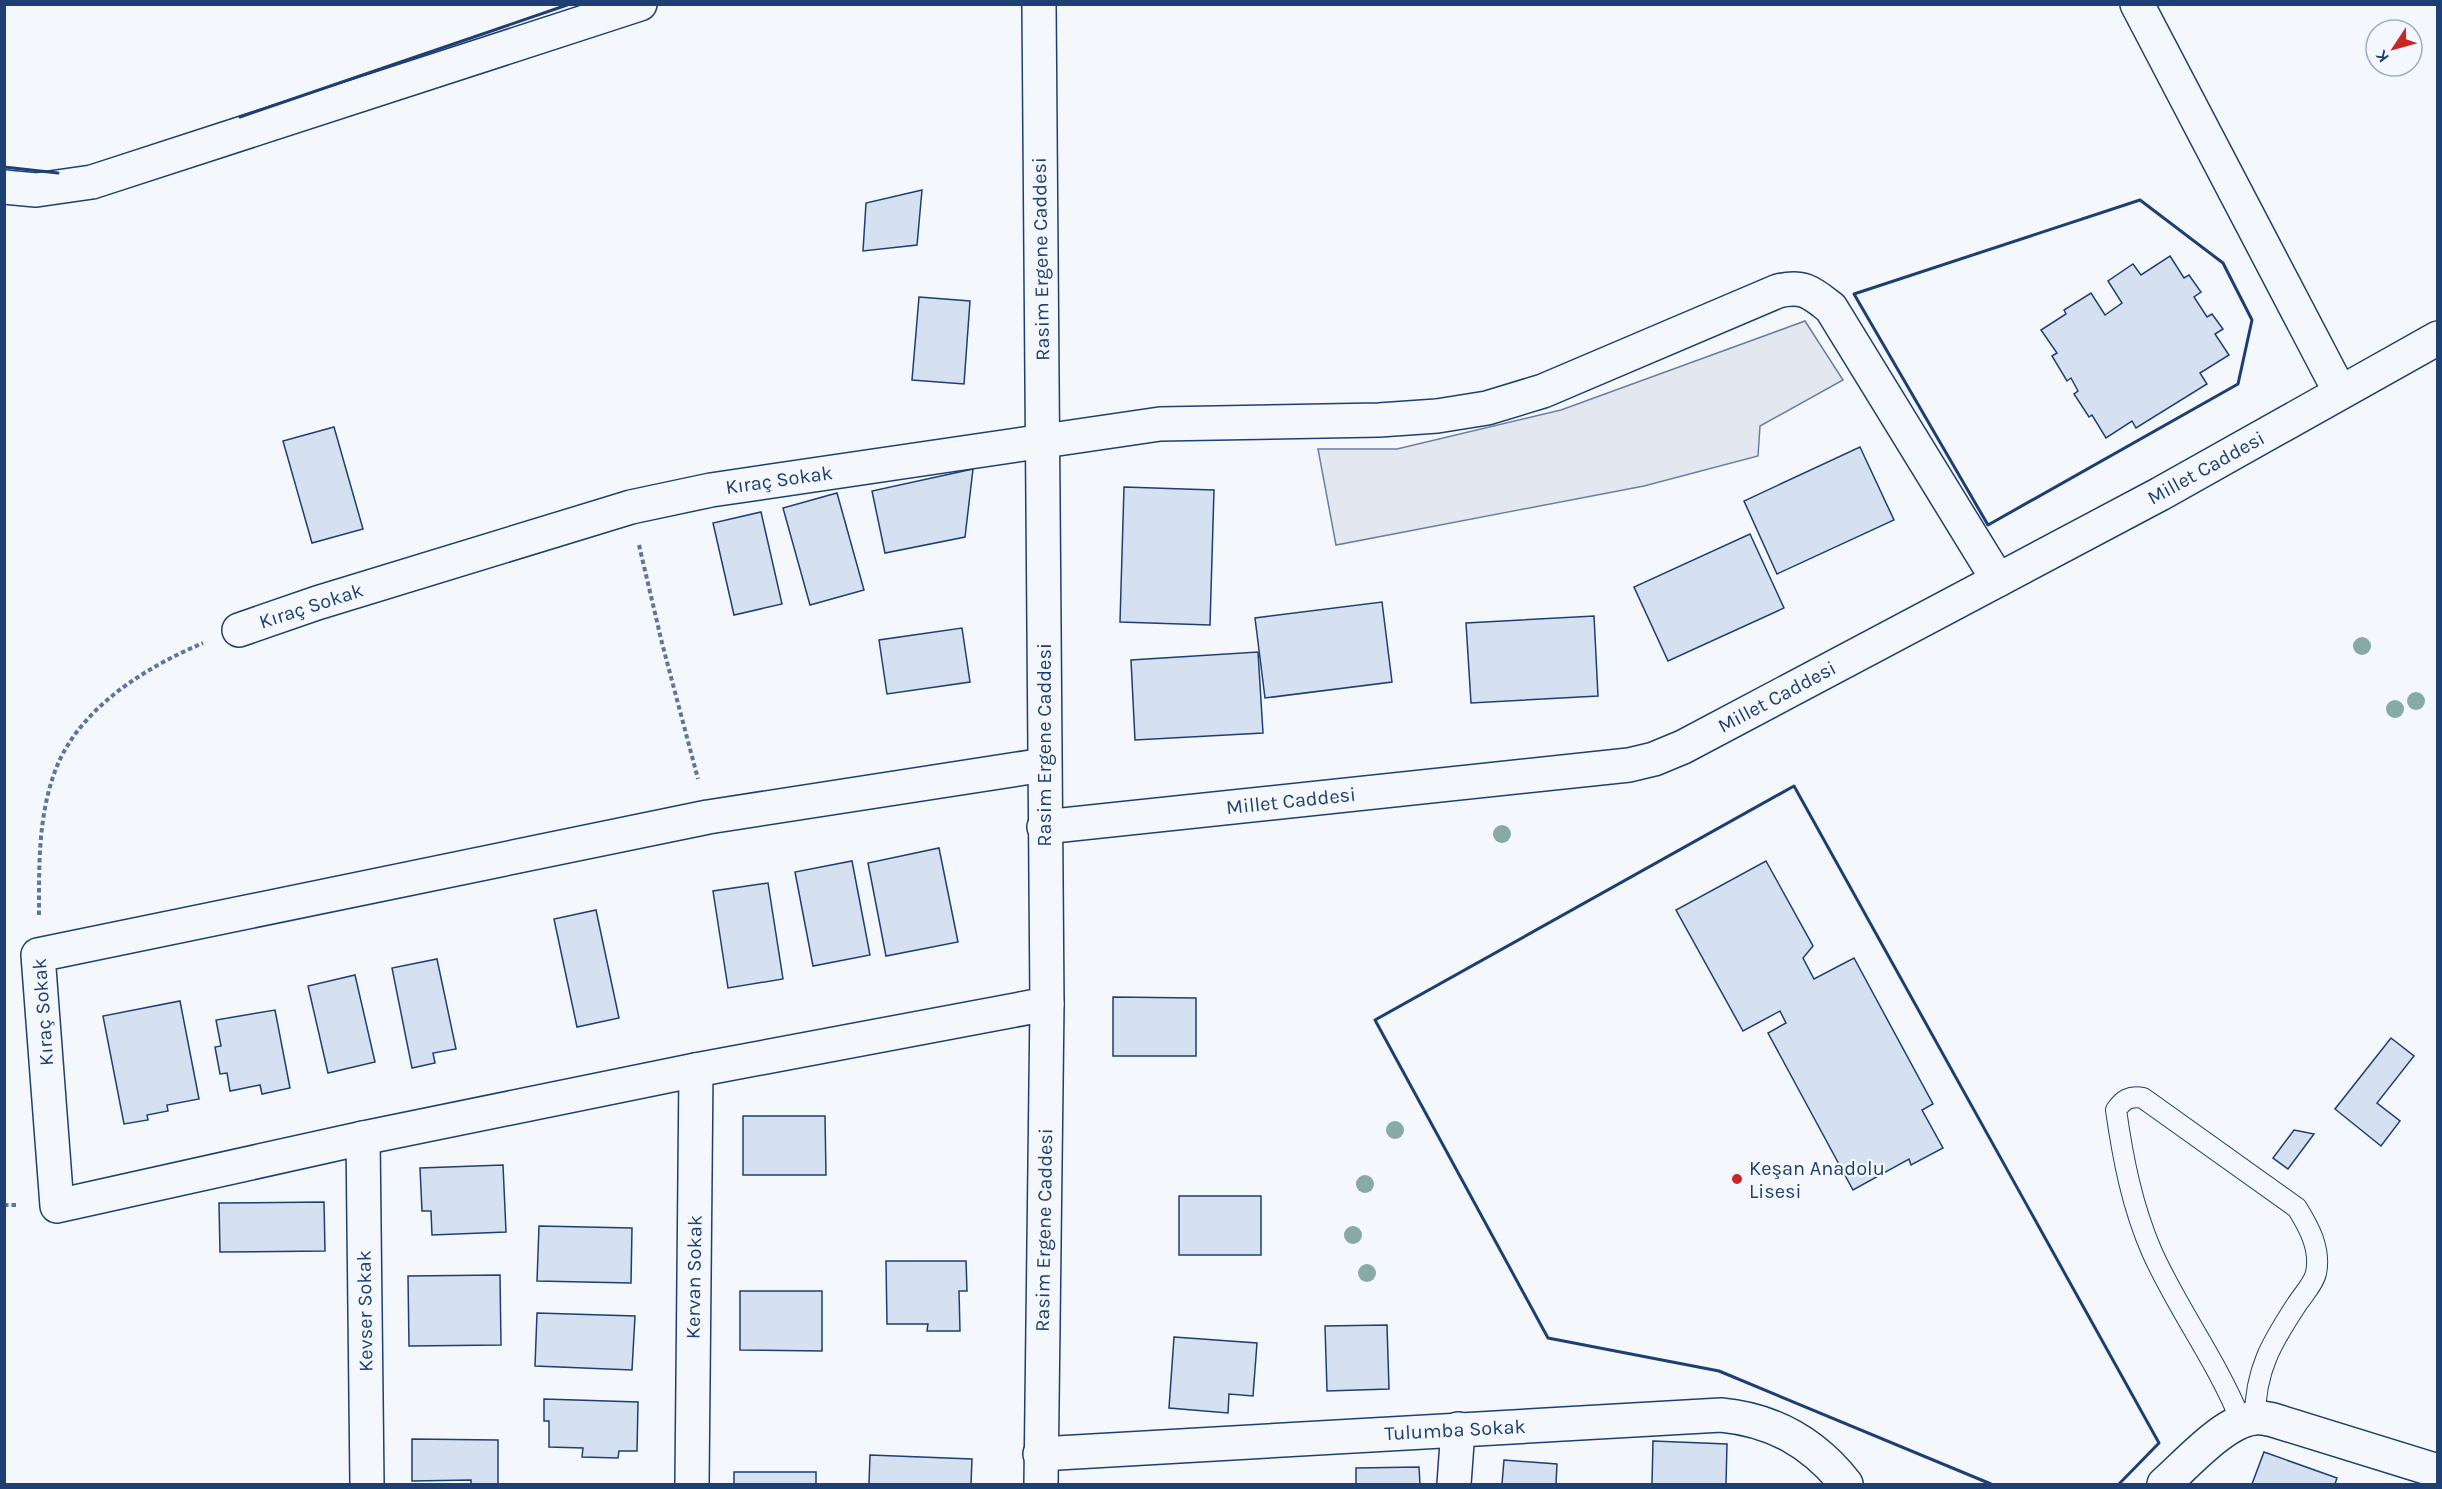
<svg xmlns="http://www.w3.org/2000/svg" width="2442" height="1489" font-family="Karla,sans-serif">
	<rect width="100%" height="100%" fill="#f4f7fb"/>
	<polygon fill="#e3e8f0" stroke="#687fa3" stroke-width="1.5" points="1805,321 1843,380 1760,426 1758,456 1644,486 1336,545 1318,449 1397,449 1561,410"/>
	<g fill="#d5e0f0" stroke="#1d3f73" stroke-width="1.5">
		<polygon points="922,190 917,245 863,251 866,203"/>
		<polygon points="2170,256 2184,278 2189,275 2201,292 2194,297 2207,317 2212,314 2223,329 2215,334 2229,355 2200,373 2207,384 2136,428 2132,421 2106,438 2092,415 2089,417 2074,394 2078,391 2071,378 2067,381 2052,356 2057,353 2041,330 2066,314 2064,310 2091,293 2105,315 2122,303 2108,281 2133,264 2141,275"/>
		<polygon points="919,297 970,301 964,384 912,380"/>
		<polygon points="334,427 363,529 312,543 283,441"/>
		<polygon points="1860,447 1894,520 1777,574 1744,501"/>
		<polygon points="973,469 965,537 885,553 872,491"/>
		<polygon points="1124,487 1214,490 1210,625 1120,622"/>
		<polygon points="837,493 864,590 810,605 783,508"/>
		<polygon points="761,512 782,604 734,615 713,523"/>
		<polygon points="1750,534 1784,608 1668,661 1634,587"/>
		<polygon points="1382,602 1392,682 1265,698 1255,618"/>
		<polygon points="1594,616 1598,696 1471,703 1466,623"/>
		<polygon points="962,628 970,682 887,694 879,640"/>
		<polygon points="1258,652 1263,733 1135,740 1131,660"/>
		<polygon points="939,848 958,942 886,956 868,863"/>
		<polygon points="852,861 870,955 813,966 795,872"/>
		<polygon points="1766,861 1813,946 1803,958 1814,979 1854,958 1933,1104 1922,1110 1943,1148 1911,1165 1909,1159 1853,1190 1768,1033 1786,1023 1780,1011 1743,1031 1676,910"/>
		<polygon points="768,883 783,979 728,988 713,891"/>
		<polygon points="596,910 619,1018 577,1027 554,919"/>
		<polygon points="437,959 456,1049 433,1053 435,1063 412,1068 392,968"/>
		<polygon points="355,975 375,1062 328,1073 308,986"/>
		<polygon points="1113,997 1196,998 1196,1056 1113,1056"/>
		<polygon points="180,1001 199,1099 167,1105 168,1111 147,1115 148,1120 124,1124 103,1016"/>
		<polygon points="275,1010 290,1088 262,1094 260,1085 230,1091 227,1073 220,1074 215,1047 221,1046 216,1020"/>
		<polygon points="2391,1038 2414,1056 2377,1103 2400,1121 2381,1146 2335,1109"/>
		<polygon points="743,1116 825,1116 826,1175 743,1175"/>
		<polygon points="2294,1130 2314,1134 2288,1169 2273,1158"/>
		<polygon points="503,1165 506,1232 432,1235 431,1211 422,1211 420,1168"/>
		<rect x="1179" y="1196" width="82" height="59"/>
		<polygon points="324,1202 325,1251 220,1252 219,1203"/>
		<polygon points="539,1226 632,1228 631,1283 537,1281"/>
		<polygon points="886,1261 966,1261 967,1291 959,1291 960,1331 927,1331 928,1324 887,1324"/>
		<polygon points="500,1275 501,1345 409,1346 408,1276"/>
		<polygon points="740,1291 822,1291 822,1351 740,1350"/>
		<polygon points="537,1313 635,1316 632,1370 535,1366"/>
		<polygon points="1387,1325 1389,1389 1327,1391 1325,1326"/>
		<polygon points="1174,1337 1257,1343 1253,1396 1229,1394 1228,1413 1169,1408"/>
		<polygon points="544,1399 638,1402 637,1451 619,1451 618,1458 582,1457 583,1448 549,1447 549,1421 544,1421"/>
		<polygon points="412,1439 498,1440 498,1484 471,1484 471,1480 412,1481"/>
		<polygon points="1653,1441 1727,1444 1726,1484 1652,1484"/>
		<polygon points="2264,1452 2337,1478 2335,1484 2252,1484"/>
		<polygon points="870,1455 972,1459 971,1484 869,1484"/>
		<polygon points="1504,1460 1557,1464 1556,1484 1502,1484"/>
		<polygon points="1419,1467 1420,1484 1356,1484 1356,1468"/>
		<rect x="734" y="1472" width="82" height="12"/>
	</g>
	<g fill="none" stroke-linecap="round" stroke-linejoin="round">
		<g stroke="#1d3f73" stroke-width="22">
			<path id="lane" d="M2241 1421C2217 1361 2178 1310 2152 1252 2132 1206 2123 1159 2116 1110 2123 1100 2130 1095 2143 1098L2297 1208C2309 1227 2321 1249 2316 1273 2314 1283 2303 1295 2297 1304 2272 1342 2255 1370 2255 1418"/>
		</g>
		<g stroke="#1d3f73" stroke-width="36">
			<g id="street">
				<polyline points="2137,4 2340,392"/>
				<polyline points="4,187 36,190 92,182 640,4"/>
				<path d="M239 630 317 603 631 507 711 490 1160 424 1379 420 1437 416 1487 408 1543 391 1778 291C1804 285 1812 293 1831 308L1998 580"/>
				<polyline points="1044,765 708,817 38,955 57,1206 363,1138 696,1070 1047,1004"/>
				<polyline points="1044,827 1629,765 1654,759 1683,747 2160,494 2438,338"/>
				<polyline points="363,1138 367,1484"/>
				<path d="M1040 1454 1721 1415C1774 1420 1814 1443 1846 1484"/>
				<polyline points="692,1484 696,1070"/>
				<polyline points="1454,1484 1458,1429"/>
				<path d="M2164 1484C2186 1465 2225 1420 2255 1418 2261 1417 2268 1419 2273 1420L2438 1471"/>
			</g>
		</g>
		<g stroke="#1d3f73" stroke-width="36">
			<polyline id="secondary" points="1039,4 1047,1004 1041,1484"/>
		</g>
		<g stroke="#5e769c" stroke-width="4" stroke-dasharray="4.5 3" stroke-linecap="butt">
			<polyline points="639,545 662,643 698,779"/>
			<path d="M39 915C39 868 38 819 54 774 76 710 144 668 203 643"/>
			<polyline points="4,1205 17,1205"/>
		</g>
		<use href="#lane" stroke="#f4f7fb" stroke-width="20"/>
		<use href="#street" stroke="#f4f7fb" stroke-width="33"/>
		<use href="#secondary" stroke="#f4f7fb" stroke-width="33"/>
		<g stroke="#1d3f73" stroke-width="3">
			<polyline points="240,117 570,4"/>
			<polyline points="4,167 58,173"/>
			<polygon points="2140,200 2223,263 2252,320 2238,384 1988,525 1854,294"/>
			<polyline points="1991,1484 1719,1371 1548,1338 1375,1020 1794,786 2159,1443 2119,1484"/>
		</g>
	</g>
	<g fill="#86aba6">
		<circle cx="2362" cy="646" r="9"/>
		<circle cx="2416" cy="701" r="9"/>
		<circle cx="2395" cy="709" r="9"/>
		<circle cx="1502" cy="834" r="9"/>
		<circle cx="1395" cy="1130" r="9"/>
		<circle cx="1365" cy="1184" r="9"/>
		<circle cx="1353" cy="1235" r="9"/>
		<circle cx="1367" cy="1273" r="9"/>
	</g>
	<circle fill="#c62828" stroke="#f4f7fb" stroke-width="2" cx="1737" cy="1179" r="6"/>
	<g text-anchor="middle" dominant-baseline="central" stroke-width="4.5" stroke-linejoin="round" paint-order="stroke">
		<g font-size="20" fill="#1d3f73" stroke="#f4f7fb">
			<text transform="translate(1041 259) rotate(-91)">Rasim Ergene Caddesi</text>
			<text transform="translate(2206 468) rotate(-29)">Millet Caddesi</text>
			<text transform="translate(779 480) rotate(-8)">Kıraç Sokak</text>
			<text transform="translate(311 606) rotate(-18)">Kıraç Sokak</text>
			<text transform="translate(1777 697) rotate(-28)">Millet Caddesi</text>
			<text transform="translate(1044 745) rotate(-90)">Rasim Ergene Caddesi</text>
			<text transform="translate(1291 801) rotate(-6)">Millet Caddesi</text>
			<text transform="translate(43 1012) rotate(-94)">Kıraç Sokak</text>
			<text transform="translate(1044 1230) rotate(-89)">Rasim Ergene Caddesi</text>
			<text transform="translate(694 1277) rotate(-89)">Kervan Sokak</text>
			<text transform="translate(365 1311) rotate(-91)">Kevser Sokak</text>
			<text transform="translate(1455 1430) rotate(-3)">Tulumba Sokak</text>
		</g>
		<g font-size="20" fill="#1d3f73" stroke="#f4f7fb" text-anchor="start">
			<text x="1749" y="1168">Keşan Anadolu<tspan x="1749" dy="23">Lisesi</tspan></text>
		</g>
	</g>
	<rect width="2442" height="1489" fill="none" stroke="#1d3f73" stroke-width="12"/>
	<g transform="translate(2394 48) rotate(234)"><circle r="28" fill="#f4f7fb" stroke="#9eadc5" stroke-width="1.5"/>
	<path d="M0-4.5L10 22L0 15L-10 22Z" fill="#c62828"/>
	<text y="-9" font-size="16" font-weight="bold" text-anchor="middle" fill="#1d3f73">K</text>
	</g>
</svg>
